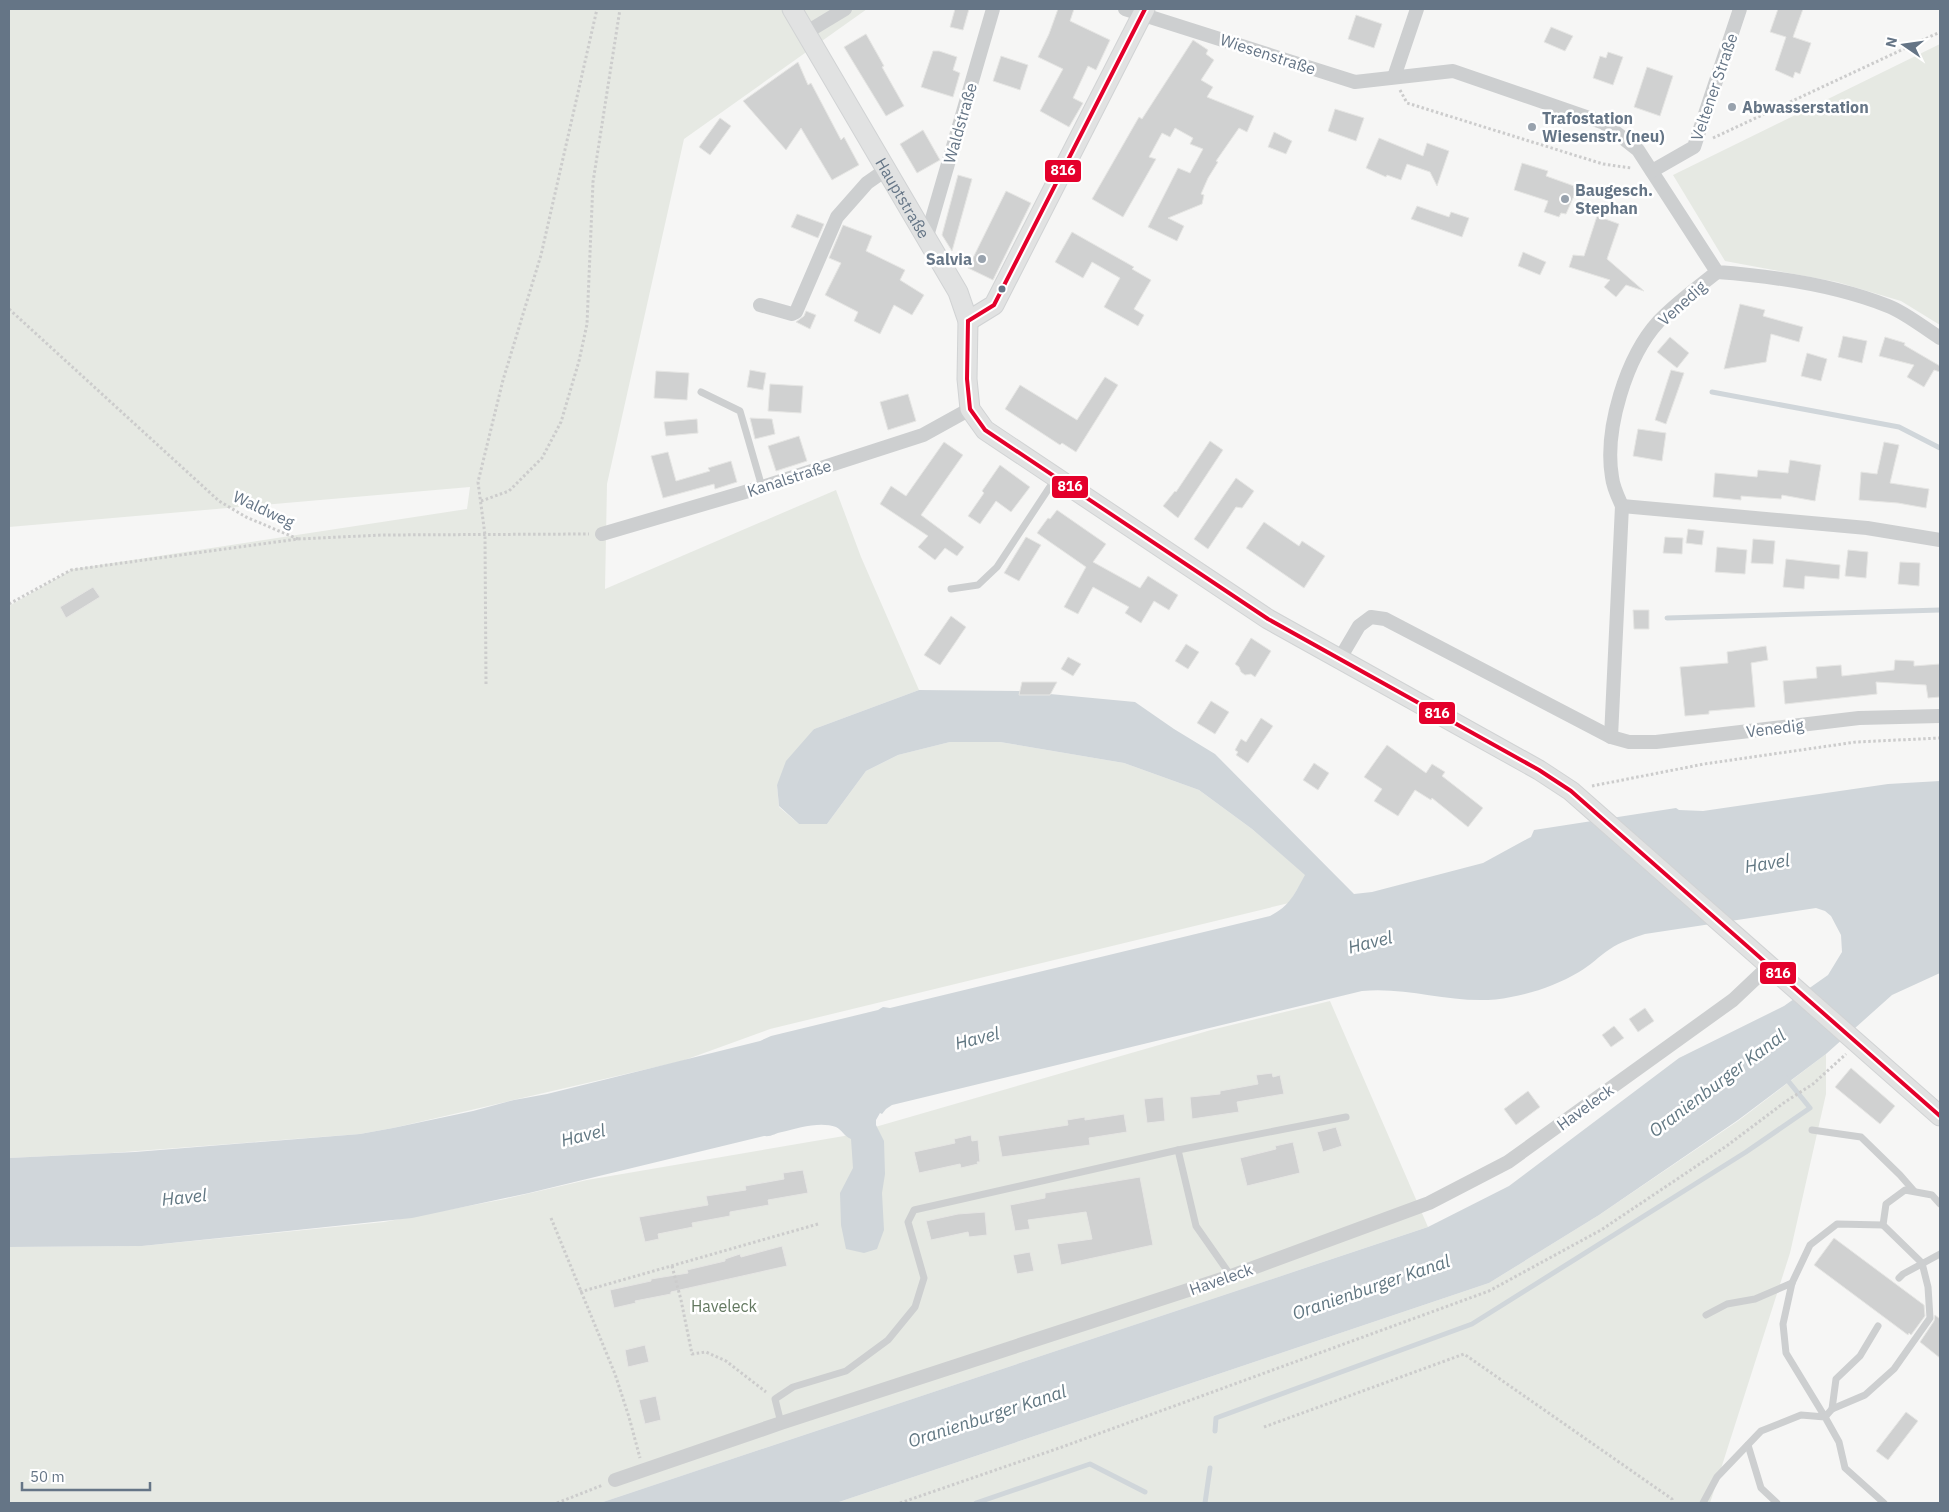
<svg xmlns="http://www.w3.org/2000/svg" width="1949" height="1512" font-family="'IBM Plex Sans',sans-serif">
	<rect width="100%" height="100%" fill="#f6f6f5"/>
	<g fill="#e6e9e3">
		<polygon points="9,9 867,9 684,139 607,484 605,589 836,490 861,557 919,690 814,729 777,785 779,807 799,824 827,824 866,771 898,755 950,742 1000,742 1124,763 1199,790 1252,829 1306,875 1289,903 770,1029 682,1061 393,1128 360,1134 111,1153 9,1158 9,606 73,569 467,509 470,487 9,527"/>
		<polygon points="1940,44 1940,325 1901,301 1837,282 1725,261 1673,175"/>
		<polygon points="1330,1001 1428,1227 600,1503 9,1503 9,1247 142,1246 384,1222 505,1199 587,1180 844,1136 1211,1030"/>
		<polygon points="1826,1054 1826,1094 1790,1253 1710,1503 836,1503 1489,1283 1599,1215 1738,1121"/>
	</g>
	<path fill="#d0d6da" d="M919 690 1018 691 1135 702 1174 729 1215 754 1354 894 1372 892 1483 863 1527 839 1531 837 1534 830 1676 808 1679 810 1703 811 1888 784 1940 781V973L1892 995 1826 1054 1738 1120 1599 1215 1489 1283 836 1503H600L1428 1227 1509 1186 1679 1058 1784 1006 1828 975 1842 952 1841 935 1831 916 1825 911 1816 908 1645 934C1633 938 1620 942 1610 949 1599 956 1590 966 1579 972 1559 984 1534 993 1511 997 1461 1008 1412 986 1362 991L892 1105 886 1109 882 1114 880 1113 876 1120V1125L884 1141 885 1174 882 1193 884 1230 877 1249 864 1253 846 1249 841 1225 840 1193 853 1168 851 1139C844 1136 842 1130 836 1127 820 1121 798 1128 782 1132 775 1133 772 1137 764 1136L529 1193 412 1218 142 1246 9 1247V1158L135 1152 360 1134 393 1128 473 1111 514 1100 547 1094 760 1041 771 1036 878 1010 883 1007 890 1008 1270 916C1290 906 1295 893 1305 875L1252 829 1199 790 1124 763 1000 742H950L898 755 866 771 827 824H799L779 806 777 785 786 761 814 729Z"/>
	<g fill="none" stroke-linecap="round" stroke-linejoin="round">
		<g stroke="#d0d6da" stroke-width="5">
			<polyline points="1712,392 1899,427 1940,448"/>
			<polyline points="1667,618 1940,610"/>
			<polyline points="1215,1431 1216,1418 1472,1324 1746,1152 1810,1108 1785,1077"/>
			<polyline points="976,1503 1090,1464 1145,1492"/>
			<polyline points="1205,1503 1210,1468"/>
		</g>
	</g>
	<g fill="#d0d1d1" stroke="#e6e6e4">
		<polygon points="955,9 969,9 963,30 950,27"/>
		<polygon points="1058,9 1074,9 1070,21 1110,40 1096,70 1088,66 1073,98 1083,103 1069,127 1040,111 1063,69 1038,57 1049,34"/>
		<polygon points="1778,9 1803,9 1793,37 1811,43 1800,74 1795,72 1793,78 1775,70 1786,37 1770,32"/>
		<polygon points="1356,15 1382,24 1374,48 1348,39"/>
		<polygon points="1551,27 1573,36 1565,51 1544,42"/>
		<polygon points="866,34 884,66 882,67 904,106 886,116 844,47"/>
		<polygon points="1193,40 1208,50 1206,54 1214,60 1201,80 1213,87 1207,97 1254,116 1247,132 1239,128 1216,161 1218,162 1208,178 1201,194 1204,195 1202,204 1168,218 1184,226 1177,241 1148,227 1178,168 1190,173 1203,149 1190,144 1193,138 1175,128 1170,137 1162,133 1149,157 1156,159 1123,217 1092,199 1139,117 1142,119"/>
		<polygon points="933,51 939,51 957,57 953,70 960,73 953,97 921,87"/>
		<polygon points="1608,52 1623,57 1613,85 1593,78 1600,56 1606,58"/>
		<polygon points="1001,56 1028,65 1020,90 993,81"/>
		<polygon points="798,62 808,85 811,83 841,140 844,137 859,165 832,180 801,128 786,150 743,101"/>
		<polygon points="1647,67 1673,76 1660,116 1634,107"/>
		<polygon points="1335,109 1364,118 1356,141 1328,131"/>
		<polygon points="720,118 731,126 710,155 699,147"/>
		<polygon points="923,130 940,160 917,173 900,144"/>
		<polygon points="1274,132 1292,141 1286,154 1268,147"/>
		<polygon points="1379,138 1423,156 1427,143 1449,151 1437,186 1430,172 1407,164 1401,180 1387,175 1386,177 1366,168"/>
		<polygon points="1522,163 1548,171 1546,176 1574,186 1573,187 1577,189 1566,214 1561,213 1559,217 1544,212 1548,201 1514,190"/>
		<polygon points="958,175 972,179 952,251 942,235"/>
		<polygon points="1006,191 1031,203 993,280 968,268"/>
		<polygon points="1417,206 1449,217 1451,212 1469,218 1462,237 1411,219"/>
		<polygon points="797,214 824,224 818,238 791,227"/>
		<polygon points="1597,216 1619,224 1607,259 1644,291 1626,285 1616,297 1604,287 1610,280 1569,267 1573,255 1584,256"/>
		<polygon points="843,225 872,236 866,251 905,270 900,280 924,295 912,315 894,305 880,334 854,321 858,312 825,295 841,263 829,258"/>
		<polygon points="1072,232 1134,267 1132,269 1151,280 1134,309 1144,315 1138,326 1104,307 1120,278 1092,262 1083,278 1055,262"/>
		<polygon points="1523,252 1546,262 1540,275 1518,266"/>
		<polygon points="1740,304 1765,310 1763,316 1803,327 1799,342 1771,334 1766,362 1724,369"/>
		<polygon points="806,311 816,315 810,329 796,322 804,316"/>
		<polygon points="1843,336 1867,341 1862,363 1838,357"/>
		<polygon points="1670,337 1689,353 1677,368 1657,352"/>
		<polygon points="1885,337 1905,343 1904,345 1940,366 1940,372 1934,370 1924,387 1907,377 1914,365 1879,356"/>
		<polygon points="1807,353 1827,359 1821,381 1801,376"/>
		<polygon points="750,370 766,373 763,390 747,387"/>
		<polygon points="1671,370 1684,373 1666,424 1655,420"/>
		<polygon points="656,371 689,373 687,400 654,398"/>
		<polygon points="1105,377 1118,385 1076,452 1062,443 1060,445 1005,409 1020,385 1077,420"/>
		<polygon points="770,384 803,386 801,413 768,411"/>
		<polygon points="908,394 916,421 888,430 880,402"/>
		<polygon points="750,418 772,419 775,434 755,439"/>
		<polygon points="697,419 698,433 666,436 664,422"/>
		<polygon points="1638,429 1666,433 1662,461 1633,456"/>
		<polygon points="799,436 807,461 776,471 768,446"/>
		<polygon points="1210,441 1223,450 1178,518 1163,506 1175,491 1176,492"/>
		<polygon points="944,442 963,455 921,515 964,547 957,556 945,548 935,560 918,547 928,536 880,504 891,486 906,496"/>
		<polygon points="1884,442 1899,445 1890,483 1929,489 1926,508 1898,503 1859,500 1861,472 1877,474"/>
		<polygon points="668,452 676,481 710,471 708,468 731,461 737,482 715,489 714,484 663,498 651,456"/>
		<polygon points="1790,460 1821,465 1815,501 1782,495 1781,499 1741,496 1741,500 1713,497 1715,473 1757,477 1758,470 1788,473"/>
		<polygon points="1000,465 1030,487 1011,512 996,501 980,524 968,516 984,493 982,491"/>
		<polygon points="1236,478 1254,491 1242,508 1236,507 1208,549 1194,539"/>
		<polygon points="1057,510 1106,544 1093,562 1140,588 1148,576 1178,595 1169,610 1154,601 1141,623 1125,613 1129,607 1093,587 1078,614 1064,607 1086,567 1037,533 1048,518 1050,519"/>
		<polygon points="1264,522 1299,546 1302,541 1325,556 1304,588 1246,548"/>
		<polygon points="1688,529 1704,531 1702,545 1686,543"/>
		<polygon points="1026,537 1041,545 1019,581 1004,573"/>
		<polygon points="1665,537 1683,538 1682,554 1663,553"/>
		<polygon points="1753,539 1775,541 1773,564 1751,563"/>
		<polygon points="1717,547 1747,550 1745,574 1715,572"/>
		<polygon points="1848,550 1868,552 1866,578 1845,576"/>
		<polygon points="1786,559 1840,565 1839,579 1805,576 1804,589 1783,587"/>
		<polygon points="1900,562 1920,563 1919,586 1898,584"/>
		<polygon points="93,587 100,597 66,618 60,607"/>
		<polygon points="1633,610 1649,610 1649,629 1634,629"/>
		<polygon points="951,616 966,627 940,665 924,655"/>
		<polygon points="1251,638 1271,651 1255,677 1251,674 1245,675 1241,672 1239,667 1235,664"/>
		<polygon points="1186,644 1199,652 1188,669 1175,661"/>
		<polygon points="1766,646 1768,660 1751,663 1755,707 1709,711 1709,714 1685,716 1680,667 1728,663 1727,652"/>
		<polygon points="1068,657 1081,664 1073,676 1061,669"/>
		<polygon points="1895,660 1914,661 1914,666 1940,664 1940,697 1928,698 1926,685 1876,682 1877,694 1785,704 1783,681 1817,678 1816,667 1841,665 1842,676 1894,670"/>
		<polygon points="1022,682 1057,682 1050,695 1019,695"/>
		<polygon points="1211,701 1229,712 1215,734 1197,723"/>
		<polygon points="1261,718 1273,726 1248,763 1236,755 1238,752 1235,750 1241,739 1246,742"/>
		<polygon points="1387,745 1426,773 1432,764 1445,772 1442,776 1483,808 1468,827 1432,798 1431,800 1415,790 1398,816 1374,801 1382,789 1364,777"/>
		<polygon points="1314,763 1329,773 1318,790 1303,780"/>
		<polygon points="1645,1008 1654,1021 1638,1032 1629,1019"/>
		<polygon points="1614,1026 1624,1038 1611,1047 1602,1035"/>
		<polygon points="1851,1068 1895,1106 1880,1124 1835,1087"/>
		<polygon points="1272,1073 1273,1077 1280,1075 1284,1094 1237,1102 1239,1112 1192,1119 1190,1097 1220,1094 1220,1091 1258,1084 1256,1075"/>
		<polygon points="1528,1091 1540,1107 1516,1125 1504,1109"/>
		<polygon points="1163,1097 1165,1121 1147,1123 1144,1099"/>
		<polygon points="1124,1114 1127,1132 1089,1138 1090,1145 1002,1157 998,1136 1068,1125 1067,1120 1085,1117 1085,1120"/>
		<polygon points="1336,1127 1342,1146 1323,1152 1317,1132"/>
		<polygon points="971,1135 972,1141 978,1140 980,1162 977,1162 978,1164 961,1168 960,1164 919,1173 914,1152 955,1143 954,1139"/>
		<polygon points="1293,1142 1300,1173 1247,1186 1240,1158 1276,1149 1275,1146"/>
		<polygon points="803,1170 808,1193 768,1200 769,1205 730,1212 730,1216 692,1223 693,1227 658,1234 659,1239 645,1242 639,1217 708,1205 706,1196 746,1190 745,1186 784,1179 783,1173"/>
		<polygon points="1140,1177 1153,1245 1061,1265 1057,1244 1092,1239 1086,1212 1028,1220 1030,1229 1015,1231 1010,1205 1045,1198 1045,1193"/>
		<polygon points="985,1212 987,1235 969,1237 968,1232 931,1240 926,1221 958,1214"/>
		<polygon points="1834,1238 1924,1305 1925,1316 1911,1335 1909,1333 1908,1335 1814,1265"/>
		<polygon points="782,1246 787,1266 671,1292 671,1294 635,1301 636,1303 614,1308 610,1290 651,1281 651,1279 688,1273 687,1270 725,1261 725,1259 740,1254 741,1257"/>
		<polygon points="1030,1252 1034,1271 1017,1274 1013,1255"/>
		<polygon points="1935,1315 1940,1319 1940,1358 1920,1342 1934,1321"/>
		<polygon points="645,1345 649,1362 628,1367 625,1350"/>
		<polygon points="656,1396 661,1420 645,1424 639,1400"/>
		<polygon points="1906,1412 1918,1421 1888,1460 1876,1451"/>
	</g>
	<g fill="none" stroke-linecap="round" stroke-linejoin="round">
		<g stroke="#d1d3d4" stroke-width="21">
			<g id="secondary">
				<path id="s1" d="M792 9 958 292 968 321 967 379 970 409 985 430 1268 619 1539 770 1571 791 1940 1116"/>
				<polyline points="968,321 994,305 1145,9"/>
			</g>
		</g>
		<g stroke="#ccc" stroke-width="3" stroke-dasharray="2.5 2.5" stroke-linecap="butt">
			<polyline points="1400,90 1407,103 1603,164 1631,168"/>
			<polyline points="1713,138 1940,32"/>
			<polyline points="9,309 219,501 246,517 298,539"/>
			<polyline points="481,501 509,491 542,458 561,422 579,361 587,324 593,182 620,9"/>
			<polyline points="9,604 71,570 298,539 382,535 589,534"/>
			<polyline points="486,684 485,535 478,482 503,380 541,255 597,9"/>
			<polyline points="1592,786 1704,764 1856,742 1940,738"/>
			<polyline points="551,1218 615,1374 629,1417 640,1458"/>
			<polyline points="672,1266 681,1300 692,1354 706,1352 726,1361 766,1392"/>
			<polyline points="580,1292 818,1224"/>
			<polyline points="1264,1427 1464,1354 1672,1499 1673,1503"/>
			<polyline points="557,1503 603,1485"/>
			<polyline points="900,1503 1062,1447 1489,1291 1601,1230 1728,1145 1785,1102 1813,1084 1846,1054"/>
		</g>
		<g stroke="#cdcfd0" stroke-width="7">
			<polyline points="701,392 740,411 762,487"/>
			<polyline points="951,589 978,585 997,567 1055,479"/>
			<polyline points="1812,1130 1861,1137 1900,1175 1914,1191"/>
			<polyline points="1178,1150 1196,1226 1231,1276"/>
			<polyline points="1899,1278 1903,1274 1940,1254"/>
			<polyline points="1706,1315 1727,1304 1755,1299 1792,1283"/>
			<polyline points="1878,1326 1860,1356 1836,1379 1832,1409 1825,1417 1786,1353 1783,1324 1792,1283 1810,1245 1837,1224 1883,1225"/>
			<polyline points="1832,1409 1865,1395 1894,1369 1930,1318 1928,1287 1922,1263 1883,1225 1886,1204 1905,1190 1932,1195 1940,1204"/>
			<polyline points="781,1423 775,1399 793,1387 846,1371 888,1340 915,1307 924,1278 908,1222 914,1210 1178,1150 1346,1117"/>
			<polyline points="1748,1445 1761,1488 1777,1503"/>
			<polyline points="1703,1503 1717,1477 1761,1431 1801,1415 1825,1417 1839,1442 1845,1468 1884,1503"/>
		</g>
		<g stroke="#cdcfd0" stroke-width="14">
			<path d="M1125 9 1355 82 1453 71 1604 123 1638 150 1717 272C1771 276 1838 286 1888 306 1906 313 1924 328 1940 338"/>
			<polyline points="807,32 845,9"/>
			<polyline points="1394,77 1417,9"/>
			<polyline points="1652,171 1694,147 1740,9"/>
			<polyline points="927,236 993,9"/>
			<polyline points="760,305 792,314 796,312 837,217 867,183 887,169"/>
			<polyline points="1622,506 1867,528 1940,540"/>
			<polyline points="602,534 762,487 923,435 970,409"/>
			<polyline points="1339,660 1359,626 1371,617 1385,619 1611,737 1629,742 1656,742 1859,718 1940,716"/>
			<path d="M1611 737 1622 506C1618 497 1613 487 1612 477 1604 430 1626 357 1659 321 1676 303 1697 288 1717 272"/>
			<polyline points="615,1480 781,1423 1231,1276 1429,1203 1508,1162 1733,1000 1770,965"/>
		</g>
		<use href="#secondary" stroke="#e1e2e2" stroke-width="19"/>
		<g stroke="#fff" stroke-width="8">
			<g id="bus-1">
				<polyline points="968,321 967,379 970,409 985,430 1268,619 1539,770 1571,791 1940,1116"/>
				<polyline points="968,321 994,305 1145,9"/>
			</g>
		</g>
		<use href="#bus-1" stroke="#e4002b" stroke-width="4"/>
	</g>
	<g fill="#98a2ad" stroke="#fff" stroke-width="2">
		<circle cx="1732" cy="107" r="5"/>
		<circle cx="1532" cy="127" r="5"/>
		<circle cx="1565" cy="199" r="5"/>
		<circle cx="982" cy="259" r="5"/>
	</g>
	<circle fill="#657586" stroke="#fff" stroke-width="2" cx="1002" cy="289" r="4.5"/>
	<g text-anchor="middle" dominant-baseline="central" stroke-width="5" stroke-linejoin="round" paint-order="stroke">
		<g font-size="16" fill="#657586" stroke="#fff">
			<text transform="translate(1268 54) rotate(18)">Wiesenstraße</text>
			<text transform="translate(1714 87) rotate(-71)">Veltener Straße</text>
			<text transform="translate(960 123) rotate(-74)">Waldstraße</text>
			<text stroke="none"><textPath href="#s1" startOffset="219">Hauptstraße</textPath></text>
			<text transform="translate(1682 303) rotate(-42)">Venedig</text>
			<text transform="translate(789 478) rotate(-18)">Kanalstraße</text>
			<text transform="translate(264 509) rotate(25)">Waldweg</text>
			<text transform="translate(1775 728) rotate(-7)">Venedig</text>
			<text transform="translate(1585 1107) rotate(-36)">Haveleck</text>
			<text transform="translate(1221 1279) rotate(-19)">Haveleck</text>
		</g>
		<g font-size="16" font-weight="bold" fill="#657586" stroke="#fff" text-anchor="start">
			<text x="1742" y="107">Abwasserstation</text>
			<text x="1542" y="118">Trafostation<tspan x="1542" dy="18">Wiesenstr. (neu)</tspan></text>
			<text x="1575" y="190">Baugesch.<tspan x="1575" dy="18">Stephan</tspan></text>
			<text x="972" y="259" text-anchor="end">Salvia</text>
		</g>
		<g font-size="16" fill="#637860" stroke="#fff">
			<text x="724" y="1306">Haveleck</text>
		</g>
		<g font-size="18" font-style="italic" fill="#617782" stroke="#fff">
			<text transform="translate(1767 863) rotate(-9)">Havel</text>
			<text transform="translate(1370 942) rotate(-14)">Havel</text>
			<text transform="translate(977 1038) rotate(-14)">Havel</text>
			<text transform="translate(1717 1083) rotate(-37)">Oranienburger Kanal</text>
			<text transform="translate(583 1135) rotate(-14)">Havel</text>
			<text transform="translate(184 1197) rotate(-6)">Havel</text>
			<text transform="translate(1371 1287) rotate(-19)">Oranienburger Kanal</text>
			<text transform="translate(987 1416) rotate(-18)">Oranienburger Kanal</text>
		</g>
	</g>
	<g stroke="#fff" stroke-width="2">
		<rect x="1044" y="159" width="38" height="24" rx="5" fill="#e4002b"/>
		<rect x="1051" y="475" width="38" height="24" rx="5" fill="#e4002b"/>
		<rect x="1418" y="701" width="38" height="24" rx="5" fill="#e4002b"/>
		<rect x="1759" y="961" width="38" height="24" rx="5" fill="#e4002b"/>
	</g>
	<g font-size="14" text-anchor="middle" font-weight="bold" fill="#fff">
		<text x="1063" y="175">816</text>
		<text x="1070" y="491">816</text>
		<text x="1437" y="718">816</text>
		<text x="1778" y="978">816</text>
	</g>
	<rect width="1949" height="1512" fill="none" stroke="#657586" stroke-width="20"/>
	<g transform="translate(1904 45) rotate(283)" stroke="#ffffff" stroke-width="4" paint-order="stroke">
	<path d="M0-4L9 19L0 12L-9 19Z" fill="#657586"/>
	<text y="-8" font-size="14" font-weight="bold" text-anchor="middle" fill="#657586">N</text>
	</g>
	<path d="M22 1482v8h128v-8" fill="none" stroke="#657586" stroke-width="2.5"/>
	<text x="30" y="1482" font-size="15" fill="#657586" stroke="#ffffff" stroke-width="4" paint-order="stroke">50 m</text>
</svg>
